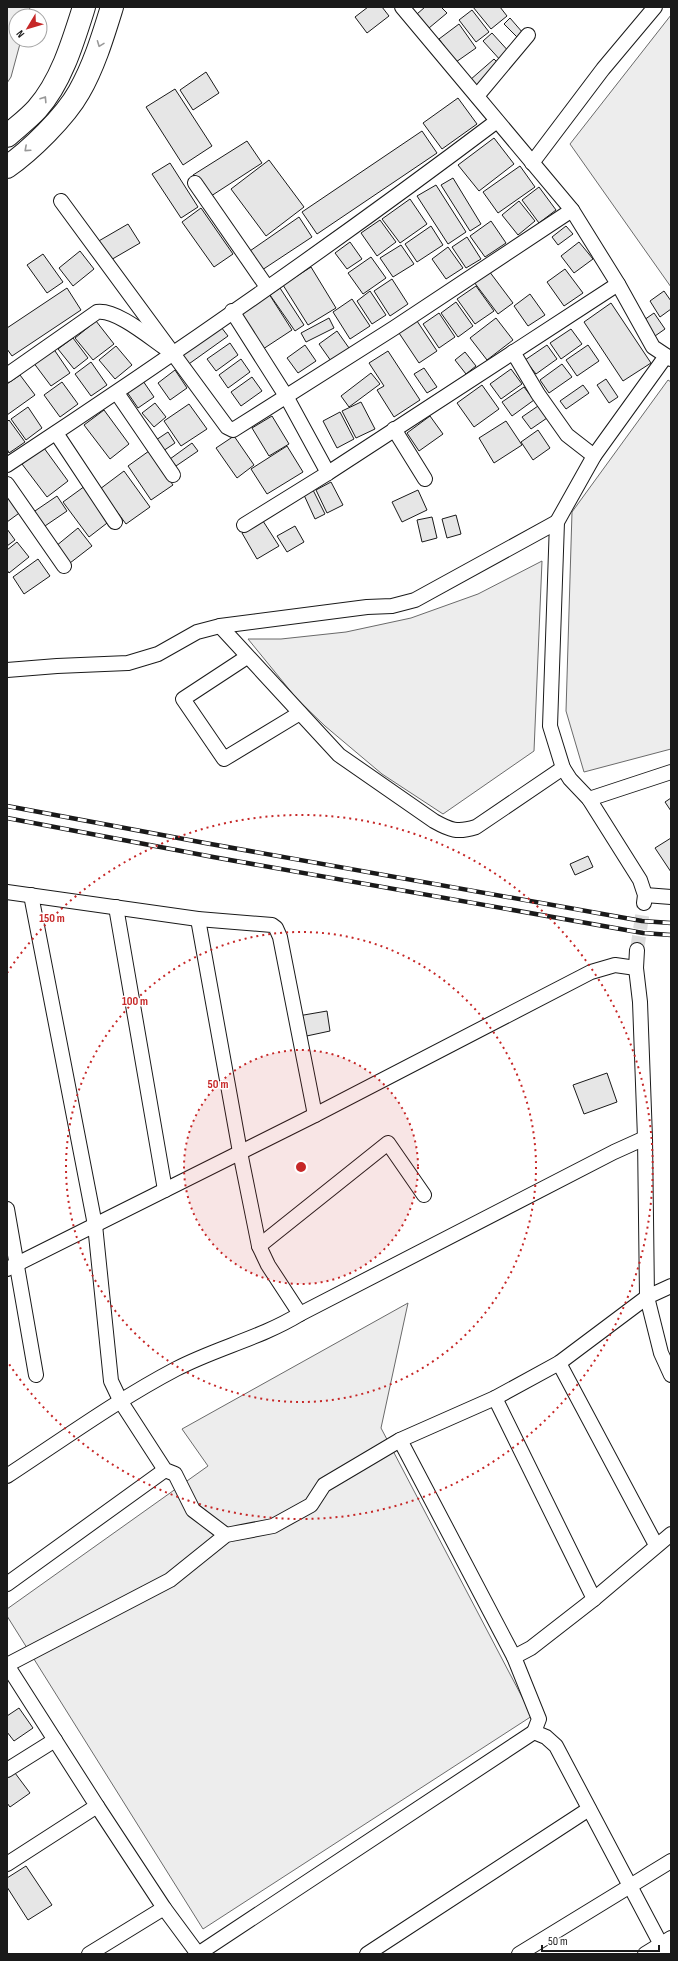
<svg xmlns="http://www.w3.org/2000/svg" width="678" height="1961" font-family="'Sofia Sans Condensed',sans-serif">
	<rect width="100%" height="100%" fill="#fff"/>
	<g fill="#ededed" stroke="#6a6a6a">
		<polygon points="7,7 30,7 28,16 16,16 16,40 21,40 11,77 7,83"/>
		<polygon points="671,15 671,287 570,144"/>
		<polygon points="668,380 671,382 671,749 584,772 566,711 572,512"/>
		<polygon points="542,561 534,751 443,814 382,774 325,726 297,699 248,639 281,639 346,632 411,618 478,594"/>
		<polygon points="408,1303 381,1428 532,1716 203,1929 7,1616 7,1609 208,1466 182,1429"/>
	</g>
	<g fill="#e6e6e6" stroke="#1a1a1a">
		<polygon points="368,7 382,7 389,16 367,33 355,17"/>
		<polygon points="425,7 441,7 447,13 429,28 417,14"/>
		<polygon points="473,7 500,7 507,16 491,29"/>
		<polygon points="472,10 489,32 476,42 459,20"/>
		<polygon points="510,18 523,33 518,38 504,24"/>
		<polygon points="459,24 476,48 456,62 439,39"/>
		<polygon points="492,33 511,54 502,62 483,41"/>
		<polygon points="494,59 501,66 478,88 470,80"/>
		<polygon points="206,72 219,93 193,110 180,90"/>
		<polygon points="175,89 212,146 183,165 146,107"/>
		<polygon points="458,98 477,124 442,149 423,123"/>
		<polygon points="422,131 437,153 317,234 302,212"/>
		<polygon points="494,138 514,164 479,191 458,165"/>
		<polygon points="247,141 262,163 208,198 193,175"/>
		<polygon points="269,160 304,207 266,236 231,189"/>
		<polygon points="170,163 198,207 181,218 152,174"/>
		<polygon points="520,166 535,187 498,213 483,192"/>
		<polygon points="453,178 481,224 470,231 441,185"/>
		<polygon points="436,185 466,232 448,244 417,196"/>
		<polygon points="539,187 556,210 539,223 522,200"/>
		<polygon points="410,199 427,224 400,243 382,219"/>
		<polygon points="519,201 535,221 518,235 502,215"/>
		<polygon points="201,208 233,254 214,267 182,222"/>
		<polygon points="299,217 312,237 259,272 247,253"/>
		<polygon points="380,220 396,242 377,256 361,233"/>
		<polygon points="491,221 506,243 485,257 470,236"/>
		<polygon points="128,224 140,243 109,261 97,242"/>
		<polygon points="431,226 443,245 417,262 405,244"/>
		<polygon points="566,226 573,234 558,245 552,237"/>
		<polygon points="467,237 481,259 466,268 452,247"/>
		<polygon points="350,242 362,259 347,269 335,253"/>
		<polygon points="579,242 593,259 574,273 561,256"/>
		<polygon points="401,245 414,264 393,277 380,258"/>
		<polygon points="448,247 463,268 446,279 432,259"/>
		<polygon points="80,251 94,269 73,286 59,268"/>
		<polygon points="43,254 63,282 47,293 27,265"/>
		<polygon points="371,257 386,278 363,294 348,273"/>
		<polygon points="311,267 336,308 308,325 283,285"/>
		<polygon points="565,269 583,293 564,306 547,282"/>
		<polygon points="489,271 513,303 498,314 474,282"/>
		<polygon points="392,279 408,304 390,316 374,291"/>
		<polygon points="476,286 494,311 475,324 457,299"/>
		<polygon points="67,288 81,310 12,356 7,349 7,328"/>
		<polygon points="280,288 304,325 295,331 270,295"/>
		<polygon points="370,291 386,315 372,324 357,301"/>
		<polygon points="664,291 671,301 671,309 660,317 650,301"/>
		<polygon points="269,294 292,330 260,351 237,314"/>
		<polygon points="530,294 545,315 528,326 514,306"/>
		<polygon points="352,299 370,326 350,339 333,312"/>
		<polygon points="456,302 473,326 458,337 441,313"/>
		<polygon points="611,303 651,363 623,381 584,322"/>
		<polygon points="439,313 455,337 439,348 423,324"/>
		<polygon points="654,313 665,329 655,336 644,320"/>
		<polygon points="329,318 334,328 306,342 301,333"/>
		<polygon points="496,318 513,340 487,360 470,338"/>
		<polygon points="96,321 114,344 93,360 75,338"/>
		<polygon points="417,321 437,351 419,363 399,333"/>
		<polygon points="221,327 228,336 186,366 179,356"/>
		<polygon points="571,329 582,344 561,359 550,343"/>
		<polygon points="337,331 349,348 331,361 319,344"/>
		<polygon points="73,338 88,358 74,369 58,349"/>
		<polygon points="230,343 238,355 216,371 207,359"/>
		<polygon points="305,345 316,361 298,373 287,358"/>
		<polygon points="547,345 557,359 536,374 525,360"/>
		<polygon points="588,345 599,361 577,376 566,360"/>
		<polygon points="116,346 132,365 115,379 99,360"/>
		<polygon points="53,348 70,373 51,386 33,362"/>
		<polygon points="388,351 420,400 394,417 377,390 384,386 369,363"/>
		<polygon points="465,352 476,366 466,374 455,360"/>
		<polygon points="241,359 250,372 228,388 219,375"/>
		<polygon points="91,362 107,385 91,396 75,374"/>
		<polygon points="562,364 572,377 549,393 540,380"/>
		<polygon points="424,368 437,387 427,393 414,374"/>
		<polygon points="511,369 522,384 501,399 490,384"/>
		<polygon points="175,370 187,388 170,400 158,383"/>
		<polygon points="371,373 380,384 349,407 341,396"/>
		<polygon points="20,375 35,395 7,415 7,384"/>
		<polygon points="252,377 262,391 241,406 231,392"/>
		<polygon points="606,379 618,397 609,403 597,385"/>
		<polygon points="143,381 154,397 138,408 127,392"/>
		<polygon points="62,382 78,404 60,417 44,395"/>
		<polygon points="482,385 499,409 474,427 457,403"/>
		<polygon points="583,385 589,393 566,409 560,401"/>
		<polygon points="524,387 534,400 512,416 502,402"/>
		<polygon points="361,402 375,429 356,438 342,411"/>
		<polygon points="155,403 166,417 154,427 142,413"/>
		<polygon points="189,404 207,429 181,446 164,421"/>
		<polygon points="538,406 547,418 531,429 522,417"/>
		<polygon points="28,407 42,428 26,440 11,419"/>
		<polygon points="104,410 129,444 110,459 84,425"/>
		<polygon points="340,412 354,439 337,448 323,421"/>
		<polygon points="272,416 289,444 269,456 252,428"/>
		<polygon points="430,416 443,434 419,451 407,433"/>
		<polygon points="9,420 25,442 9,453 7,449 7,422"/>
		<polygon points="506,421 522,445 494,463 479,438"/>
		<polygon points="538,430 550,448 533,460 521,442"/>
		<polygon points="168,432 175,443 163,451 156,440"/>
		<polygon points="234,436 254,465 237,478 216,448"/>
		<polygon points="192,443 198,451 176,466 170,459"/>
		<polygon points="287,446 303,472 267,494 251,469"/>
		<polygon points="44,448 68,481 47,497 22,464"/>
		<polygon points="149,451 173,485 151,500 128,466"/>
		<polygon points="124,471 150,507 126,524 100,489"/>
		<polygon points="331,482 343,505 327,513 316,490"/>
		<polygon points="85,486 111,520 89,537 63,502"/>
		<polygon points="313,490 325,514 315,519 304,495"/>
		<polygon points="418,490 427,510 402,522 392,502"/>
		<polygon points="10,495 22,511 7,522 7,497"/>
		<polygon points="57,496 67,511 42,528 32,513"/>
		<polygon points="456,515 461,534 447,538 442,519"/>
		<polygon points="432,517 437,538 422,542 417,520"/>
		<polygon points="263,521 279,546 257,559 242,533"/>
		<polygon points="295,526 304,542 287,552 277,536"/>
		<polygon points="78,528 92,546 70,563 56,546"/>
		<polygon points="7,529 15,540 7,546"/>
		<polygon points="17,542 29,557 9,573 7,570 7,550"/>
		<polygon points="38,559 50,576 24,594 13,577"/>
		<polygon points="671,798 671,811 665,802"/>
		<polygon points="671,838 671,872 655,848"/>
		<polygon points="588,856 593,867 575,875 570,864"/>
		<polygon points="327,1011 330,1031 302,1037 298,1016"/>
		<polygon points="607,1073 617,1102 584,1114 573,1085"/>
		<polygon points="19,1708 33,1728 14,1741 7,1732 7,1716"/>
		<polygon points="12,1769 30,1793 10,1807 7,1803 7,1773"/>
		<polygon points="26,1866 52,1905 28,1920 7,1887 7,1878"/>
	</g>
	<g fill="none" stroke-linecap="round" stroke-linejoin="round">
		<polyline stroke="#ddd" stroke-width="14" stroke-dasharray="14 7" stroke-linecap="butt" points="637,950 644,903"/>
		<g stroke="#1a1a1a" stroke-width="16">
			<g id="street">
				<polyline points="402,7 572,210 618,284 653,347 671,359"/>
				<polyline points="477,96 528,35"/>
				<polyline points="532,163 603,69 655,7"/>
				<polyline points="195,183 267,287"/>
				<polyline points="61,201 227,427 233,430 394,328 572,210"/>
				<polyline points="232,311 286,396 328,473"/>
				<polyline points="513,352 538,394 567,435 594,456"/>
				<path d="M7 375 97 312C116 309 149 337 165 348"/>
				<polyline points="117,393 173,475"/>
				<polyline points="394,429 425,479"/>
				<polyline points="56,433 115,522"/>
				<path d="M7 465C174 355 338 241 497 121"/>
				<polyline points="7,484 64,566"/>
				<polyline points="244,525 328,473 618,284"/>
				<path d="M220 626 339 755 434 821C450 830 457 833 476 827L563 768"/>
				<polyline points="247,657 183,699 224,759 300,713"/>
				<polyline points="7,670 57,666 128,663 158,654 197,632 220,626 367,607 392,606 415,600 557,522"/>
				<polyline points="589,799 671,772"/>
				<polyline points="7,892 198,919 272,925 276,928 280,937 315,1115"/>
				<polyline points="31,895 95,1225 111,1381 121,1402 165,1470 175,1474 193,1510 226,1535"/>
				<polyline points="645,895 671,897"/>
				<polyline points="644,903 645,895 640,880 589,799 570,779 563,768 550,726 557,522 594,456 666,356"/>
				<polyline points="116,907 165,1190"/>
				<polyline points="198,919 240,1152 259,1246 268,1265 300,1314"/>
				<polyline points="637,950 636,968 640,1002 645,1138 647,1297 661,1353 671,1375"/>
				<polyline points="7,1209 36,1375"/>
				<polyline points="259,1246 388,1143 424,1195"/>
				<polyline points="7,1269 315,1115 591,972 615,965 636,968"/>
				<polyline points="559,1363 656,1545"/>
				<polyline points="495,1398 594,1599"/>
				<polyline points="400,1440 514,1657 539,1719 534,1732 546,1737 556,1746 666,1954"/>
				<path d="M7 1476C62 1440 117 1400 176 1369 216 1348 261 1338 300 1314L614 1152 645 1138"/>
				<polyline points="7,1584 165,1470"/>
				<polyline points="514,1657 531,1648 594,1599 671,1534"/>
				<polyline points="7,1665 170,1580 226,1535 273,1526 311,1505 324,1485 400,1440 495,1398 559,1363 647,1297 671,1286"/>
				<polyline points="7,1665 97,1806 7,1864"/>
				<polyline points="7,1770 55,1740"/>
				<polyline points="97,1806 164,1908 198,1954 534,1732"/>
				<polyline points="89,1954 164,1908"/>
				<polyline points="367,1954 589,1809"/>
				<polyline points="519,1954 671,1861"/>
				<polyline points="645,1954 671,1938"/>
			</g>
		</g>
		<g stroke="#1a1a1a" stroke-width="24">
			<g id="highway">
				<path d="M7 136C17 127 28 119 37 109 61 82 73 42 84 7"/>
				<path d="M7 167C30 151 65 117 79 92 94 66 103 36 112 7"/>
			</g>
		</g>
		<use href="#street" stroke="#fff" stroke-width="14"/>
		<use href="#highway" stroke="#fff" stroke-width="22"/>
		<g stroke="#1a1a1a" stroke-width="4.5">
			<g id="rail">
				<polyline points="7,806 205,843 642,921 671,923"/>
				<polyline points="7,818 213,857 643,933 671,935"/>
			</g>
		</g>
		<use href="#rail" stroke="#fff" stroke-width="3" stroke-dasharray="9" stroke-linecap="butt"/>
	</g>
	<defs><path id="oneway-chevron" d="M-2-3.5L2.5 0L-2 3.5" fill="none" stroke-width="1.6" stroke-linecap="round" stroke-linejoin="round"/></defs>
	<g stroke="#989898">
		<use href="#oneway-chevron" transform="translate(100 44) rotate(111)"/>
		<use href="#oneway-chevron" transform="translate(44 99) rotate(-57)"/>
		<use href="#oneway-chevron" transform="translate(27 149) rotate(138)"/>
	</g>
	<circle cx="301" cy="1167" r="117" fill="#c62828" fill-opacity=".12"/>
	<g fill="none" stroke="#c62828" stroke-width="2" stroke-dasharray="2 4">
		<circle cx="301" cy="1167" r="117"/>
		<circle cx="301" cy="1167" r="235"/>
		<path d="M7 973A352 352 0 1 1 7 1361"/>
	</g>
	<circle cx="301" cy="1167" r="6" fill="#c62828" stroke="#fff" stroke-width="2"/>
	<g font-size="12" text-anchor="middle" font-weight="bold" fill="#c62828" stroke="#fff" stroke-width="3" stroke-linejoin="round" paint-order="stroke">
		<text x="52" y="922">150 m</text>
		<text x="135" y="1005">100 m</text>
		<text x="218" y="1088">50 m</text>
	</g>
	<rect width="678" height="1961" fill="none" stroke="#1a1a1a" stroke-width="16"/>
	<g transform="translate(28 28) rotate(232)"><circle r="19" fill="#ffffff" stroke="#a3a3a3"/>
	<path d="M0-3L7 15L0 10L-7 15Z" fill="#c62828"/>
	<text y="-6" font-size="11" font-weight="bold" text-anchor="middle" fill="#1a1a1a">N</text>
	</g>
	<path d="M542 1945v6h117v-6" fill="none" stroke="#1a1a1a" stroke-width="2"/>
	<text x="548" y="1945" font-size="12" fill="#1a1a1a" stroke="#ffffff" stroke-width="3" paint-order="stroke">50 m</text>
</svg>
